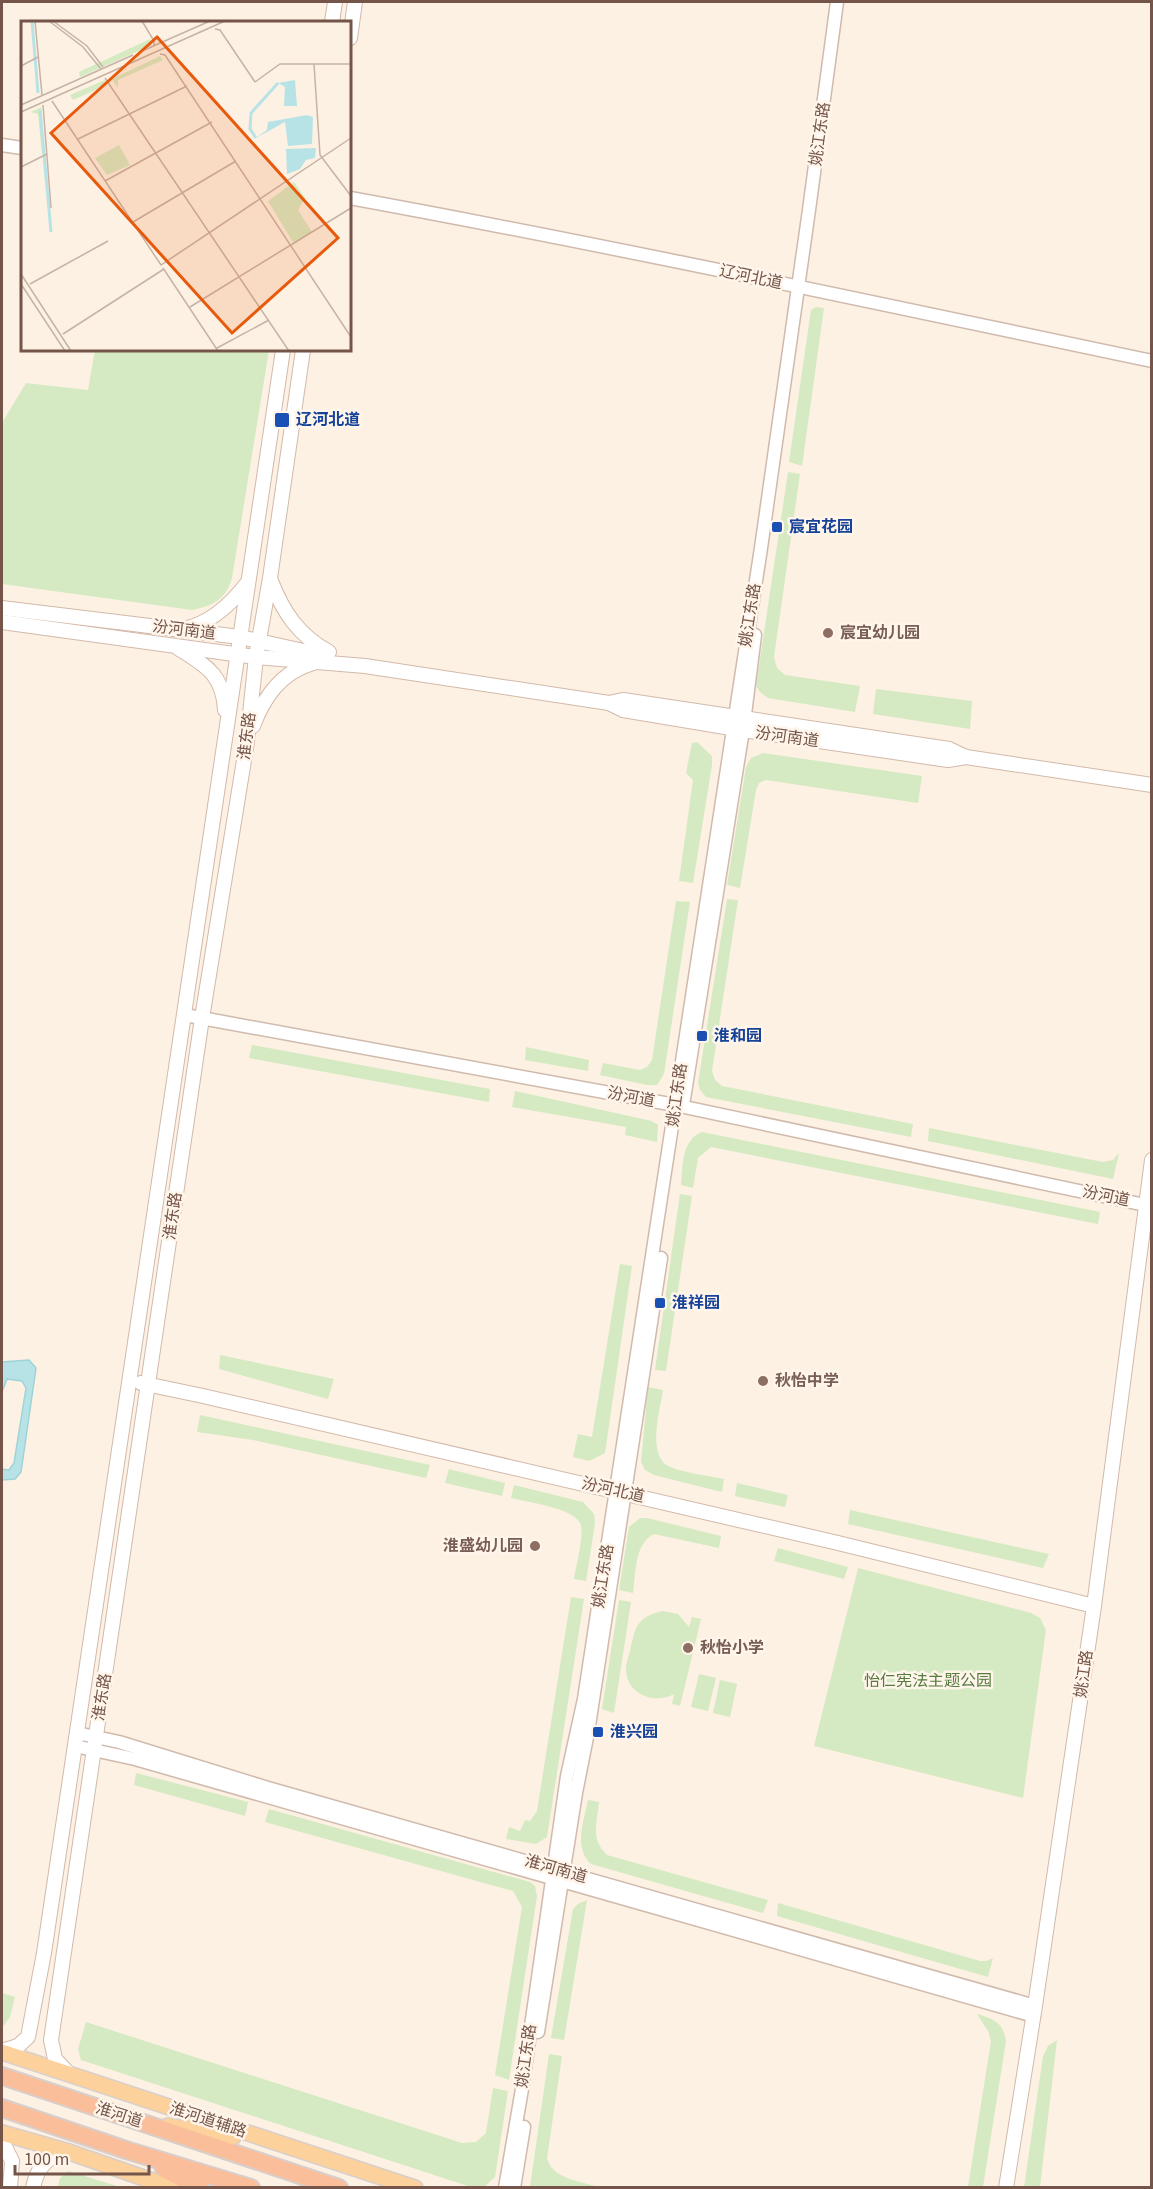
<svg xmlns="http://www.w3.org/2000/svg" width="1153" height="2189" font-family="'Source Sans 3','Noto Sans SC',sans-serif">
	<rect width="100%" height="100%" fill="#fcf1e3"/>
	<g fill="#d5eac2">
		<polygon points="816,307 824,308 802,466 789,462 811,310"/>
		<path d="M95 350H269L232 578C226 599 213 606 192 610L2 584V423L26 383 88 390Z"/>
		<polygon points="788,472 800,474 774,657 777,668 785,675 860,686 855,712 768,698 760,692 756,686"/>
		<polygon points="876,689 972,701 970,729 873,714"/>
		<polygon points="697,742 712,756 712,765 693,883 679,881 693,780 686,773 692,743"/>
		<polygon points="763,753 922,776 918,803 766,780 759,783 756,790 740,888 727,885 746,767 751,758"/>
		<polygon points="727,899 738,900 712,1071 715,1080 722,1086 913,1124 911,1137 706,1097 700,1090 698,1083"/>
		<polygon points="676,901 690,902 664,1074 657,1085 647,1085 600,1075 603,1063 640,1070 647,1067 652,1060"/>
		<polygon points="252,1045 490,1089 489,1102 249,1058"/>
		<polygon points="526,1047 589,1060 588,1071 525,1060"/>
		<polygon points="515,1091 652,1121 658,1125 657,1142 625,1135 626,1127 512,1107"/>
		<polygon points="929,1128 1103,1162 1113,1160 1119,1153 1113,1179 928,1141"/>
		<path d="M702 1132 1100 1212 1098 1224 711 1147 698 1158 693 1188 681 1185C683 1167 681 1140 702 1132Z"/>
		<polygon points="680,1194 692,1196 666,1371 655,1370"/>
		<polygon points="620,1264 632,1266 605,1453 589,1461 573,1457 578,1434 592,1437"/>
		<polygon points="220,1355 334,1379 328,1399 219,1369"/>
		<path d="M648 1387 663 1390C660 1410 647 1454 668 1466 680 1472 709 1476 724 1479L722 1492 654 1475 645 1470 641 1462Z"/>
		<polygon points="200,1415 430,1465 426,1478 253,1440 197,1432"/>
		<polygon points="449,1469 505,1483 502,1496 445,1483"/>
		<polygon points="737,1483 788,1495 785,1507 735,1496"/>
		<path d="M514 1485 583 1502 594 1514 595 1523 586 1581 574 1579C576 1566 585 1533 580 1523 573 1508 527 1502 511 1498Z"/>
		<polygon points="850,1510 1049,1554 1043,1568 848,1524"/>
		<path d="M640 1518H647L721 1536 719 1548 654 1534C634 1544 636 1573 633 1593L619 1590 629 1527Z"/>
		<polygon points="778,1548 848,1567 844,1579 774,1561"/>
		<polygon points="858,1568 1031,1613 1040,1618 1046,1630 1023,1798 814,1746"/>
		<polygon points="571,1597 584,1599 547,1837 536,1844 506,1839 509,1827 520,1831 525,1820 530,1821 537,1811"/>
		<polygon points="619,1600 631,1602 614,1713 602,1709"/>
		<path d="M662 1611 678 1614 689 1627 692 1617 701 1619 680 1706 672 1704 674 1694C654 1705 626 1694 626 1669 626 1662 630 1653 631 1646 634 1636 634 1628 641 1621 647 1615 655 1613 662 1611Z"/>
		<polygon points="699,1674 716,1678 708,1711 691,1707"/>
		<polygon points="720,1680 737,1684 730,1717 713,1713"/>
		<polygon points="136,1773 248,1802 245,1816 134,1785"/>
		<path d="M588 1800 599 1802C597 1824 590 1838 607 1855L768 1900 763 1913 591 1864C573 1847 584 1821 588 1800Z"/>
		<polygon points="269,1809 530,1882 535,1886 537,1896 509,2080 495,2075 522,1907 513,1891 265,1822"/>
		<polygon points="587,1900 564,2040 551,2038 573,1909 578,1904"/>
		<polygon points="778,1903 980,1961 986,1961 993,1958 988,1977 777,1916"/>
		<polygon points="2,1993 15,1997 10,2017 2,2028"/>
		<path d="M977 2014C994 2019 1003 2022 1006 2041L983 2187H968L991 2041 988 2031Z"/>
		<polygon points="86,2022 462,2143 476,2142 486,2133 493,2088 508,2091 495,2177 484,2187 471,2187 81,2060 78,2049"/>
		<polygon points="1057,2040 1040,2187 1024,2187 1043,2056 1048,2046"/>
		<path d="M549 2054 562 2056 547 2158C552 2179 580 2181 599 2187H530Z"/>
		<polygon points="68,2171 120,2187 58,2187 60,2178"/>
	</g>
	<polygon fill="#b8e3e6" stroke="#9ed3d8" stroke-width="1.5" points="29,1360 36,1368 21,1472 15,1479 2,1480 2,1469 9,1470 14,1463 26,1388 22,1381 7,1379 2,1392 2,1362"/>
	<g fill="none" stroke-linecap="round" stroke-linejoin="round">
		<g stroke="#d0baad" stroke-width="15">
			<g id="tertiary">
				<polyline points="2,145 22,148"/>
				<path d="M350 198C618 247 885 305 1152 361"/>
				<polyline points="185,1015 675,1105 1145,1205"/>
				<polyline points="684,1099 743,730 755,635"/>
				<polyline points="77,1733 119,1742 268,1788 1035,2006"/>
				<polyline points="75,1746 135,1759 1034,2016"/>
				<polyline points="538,2032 576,1793 588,1732 661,1258"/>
				<polyline points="505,2188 522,2089 567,1776 584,1699 608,1542 761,548 809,210 837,2"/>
				<polyline points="514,2188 524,2127"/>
			</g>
		</g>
		<g stroke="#d3b9aa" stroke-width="16">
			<g id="secondary">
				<polyline points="332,22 335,2"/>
				<polyline points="350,38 355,2"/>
				<path d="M271 581C283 612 299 636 329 652"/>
				<polyline points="2,608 240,637 322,655"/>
				<polyline points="2,622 256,657 365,666 609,703 623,710 743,730 948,760 966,757"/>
				<path d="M183 629C211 624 232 603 248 582"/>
				<path d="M178 648C206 666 223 674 225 710"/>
				<polyline points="609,703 623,700 949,749 966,757 1152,785"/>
				<path d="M253 726C264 697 281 672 313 663"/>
				<polyline points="141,1383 203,1396 838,1543 1094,1606"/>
				<polyline points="2,2051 18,2046 28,2037 44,1953 283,350"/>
				<polyline points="69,2074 55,2059 51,2040 202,1018 247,742 256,657 270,578 303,350"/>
				<polyline points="2,2141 12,2161 10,2188"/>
				<path d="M33 2188C37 2167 48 2155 69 2152"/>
				<polyline points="1006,2188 1035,2006 1094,1606 1152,1160"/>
			</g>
		</g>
		<g stroke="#d8cfcc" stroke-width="18">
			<g id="primary">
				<polyline points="2,2052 415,2188"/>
				<polyline points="168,2126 233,2137"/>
				<polyline points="2,2133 69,2152 173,2188"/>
			</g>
		</g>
		<g stroke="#d8cfcc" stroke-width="20">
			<g id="trunk">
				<polyline points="2,2076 339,2188"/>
				<polyline points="2,2108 126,2150 251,2188"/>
				<polyline points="164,2169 200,2188"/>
			</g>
		</g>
		<use href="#tertiary" stroke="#fff" stroke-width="12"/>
		<use href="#secondary" stroke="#fff" stroke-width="14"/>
		<use href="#primary" stroke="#fcd19b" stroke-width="15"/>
		<use href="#trunk" stroke="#fabe9a" stroke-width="16"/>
	</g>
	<g fill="#1a4fb4" stroke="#fff5ea" stroke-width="2">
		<rect x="274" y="412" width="16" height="16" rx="3"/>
		<rect x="771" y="521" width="12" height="12" rx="3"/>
		<rect x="696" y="1030" width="12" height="12" rx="3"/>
		<rect x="654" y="1297" width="12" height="12" rx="3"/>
		<rect x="592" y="1726" width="12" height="12" rx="3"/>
	</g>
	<g fill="#8d6e63" stroke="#fff5ea" stroke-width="2">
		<circle cx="828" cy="633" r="6"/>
		<circle cx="763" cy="1381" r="6"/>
		<circle cx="535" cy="1546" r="6"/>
		<circle cx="688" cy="1648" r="6"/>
	</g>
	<g text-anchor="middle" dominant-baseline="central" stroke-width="5" stroke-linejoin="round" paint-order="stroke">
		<g font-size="16" fill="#755549" stroke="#fff5ea">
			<text transform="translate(820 134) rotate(-82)">姚江东路</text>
			<text transform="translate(751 277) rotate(12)">辽河北道</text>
			<text transform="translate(750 615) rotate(-81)">姚江东路</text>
			<text transform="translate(184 630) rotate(7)">汾河南道</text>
			<text transform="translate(247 736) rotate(-83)">淮东路</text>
			<text transform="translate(787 737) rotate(8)">汾河南道</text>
			<text transform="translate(677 1095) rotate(-82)">姚江东路</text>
			<text transform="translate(631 1097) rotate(11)">汾河道</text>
			<text transform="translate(1106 1196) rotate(12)">汾河道</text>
			<text transform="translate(173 1216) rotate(-82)">淮东路</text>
			<text transform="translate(613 1490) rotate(13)">汾河北道</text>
			<text transform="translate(603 1576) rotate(-81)">姚江东路</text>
			<text transform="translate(1084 1674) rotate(-82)">姚江路</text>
			<text transform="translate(102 1697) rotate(-81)">淮东路</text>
			<text transform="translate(556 1869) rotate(16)">淮河南道</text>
			<text transform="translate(526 2056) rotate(-82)">姚江东路</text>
			<text transform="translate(119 2115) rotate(18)">淮河道</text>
			<text transform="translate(208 2120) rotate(18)">淮河道辅路</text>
		</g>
		<g font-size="16" font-weight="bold" fill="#164399" stroke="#fff5ea" text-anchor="start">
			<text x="296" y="420">辽河北道</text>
			<text x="789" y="527">宸宜花园</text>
			<text x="714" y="1036">淮和园</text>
			<text x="672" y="1303">淮祥园</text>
			<text x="610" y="1732">淮兴园</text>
		</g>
		<g font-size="16" font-weight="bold" fill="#785e54" stroke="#fff5ea" text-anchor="start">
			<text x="840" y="633">宸宜幼儿园</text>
			<text x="775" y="1381">秋怡中学</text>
			<text x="523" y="1546" text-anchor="end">淮盛幼儿园</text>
			<text x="700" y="1648">秋怡小学</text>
		</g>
		<g font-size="16" fill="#567b41" stroke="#fff5ea">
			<text x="928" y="1681">怡仁宪法主题公园</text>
		</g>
	</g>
	<g transform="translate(21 21)">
		<rect width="330" height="330" fill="#fcf1e3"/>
		<path d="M129 18 131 24 59 56 58 51ZM139 35 142 39 97 59V67L91 58ZM84 59 86 64 52 79 49 74ZM20 86 24 132 21 134 17 93 10 91ZM98 124 109 144 86 154 74 137ZM273 161 284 177 277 189 291 211 273 223 247 180Z" fill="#d5eac2"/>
		<path d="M274 59 276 85H263L264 66 257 62ZM286 94 292 96 291 123 267 125 264 101 235 117 246 109 247 101ZM295 127 294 137 285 139 279 148 266 153 265 128Z" fill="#b8e3e6"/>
		<path fill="none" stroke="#b8e3e6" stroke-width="3" d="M11 0 17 72M19 89 30 211M235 117 229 108 230 92 257 62"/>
		<path fill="none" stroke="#c6b3a5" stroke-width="1.5" d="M14 0 21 74M28 0 62 26 80 48M32 0 66 25 82 46M121 0 133 20V25M194 8 199 9 234 61M121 30 189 0M139 33 144 34 330 316M293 43 299 134 330 175M0 45 17 36M84 57 268 330M234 61 259 43H330M31 80 140 244 330 117M0 84 112 34M22 84 30 187M0 91 204 0M57 118 166 65M0 146 26 133M84 160 191 101M112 201 215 140M142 247 197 330M0 253 50 330M0 263 44 330M9 263 87 220M169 286 330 187M42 313 143 248M196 327 248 299"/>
		<path fill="#e8590c" fill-opacity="0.15" stroke="#e8590c" stroke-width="3" d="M136 16 317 217 211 312 30 112Z"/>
		<rect width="330" height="330" fill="none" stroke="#755549" stroke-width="3"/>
	</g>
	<rect width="1153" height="2189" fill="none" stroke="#755549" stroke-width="6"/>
	<path d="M15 2165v9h134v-9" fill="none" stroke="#755549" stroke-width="3"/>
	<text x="24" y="2165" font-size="18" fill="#755549" stroke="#fff5ea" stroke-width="4.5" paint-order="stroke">100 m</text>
</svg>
